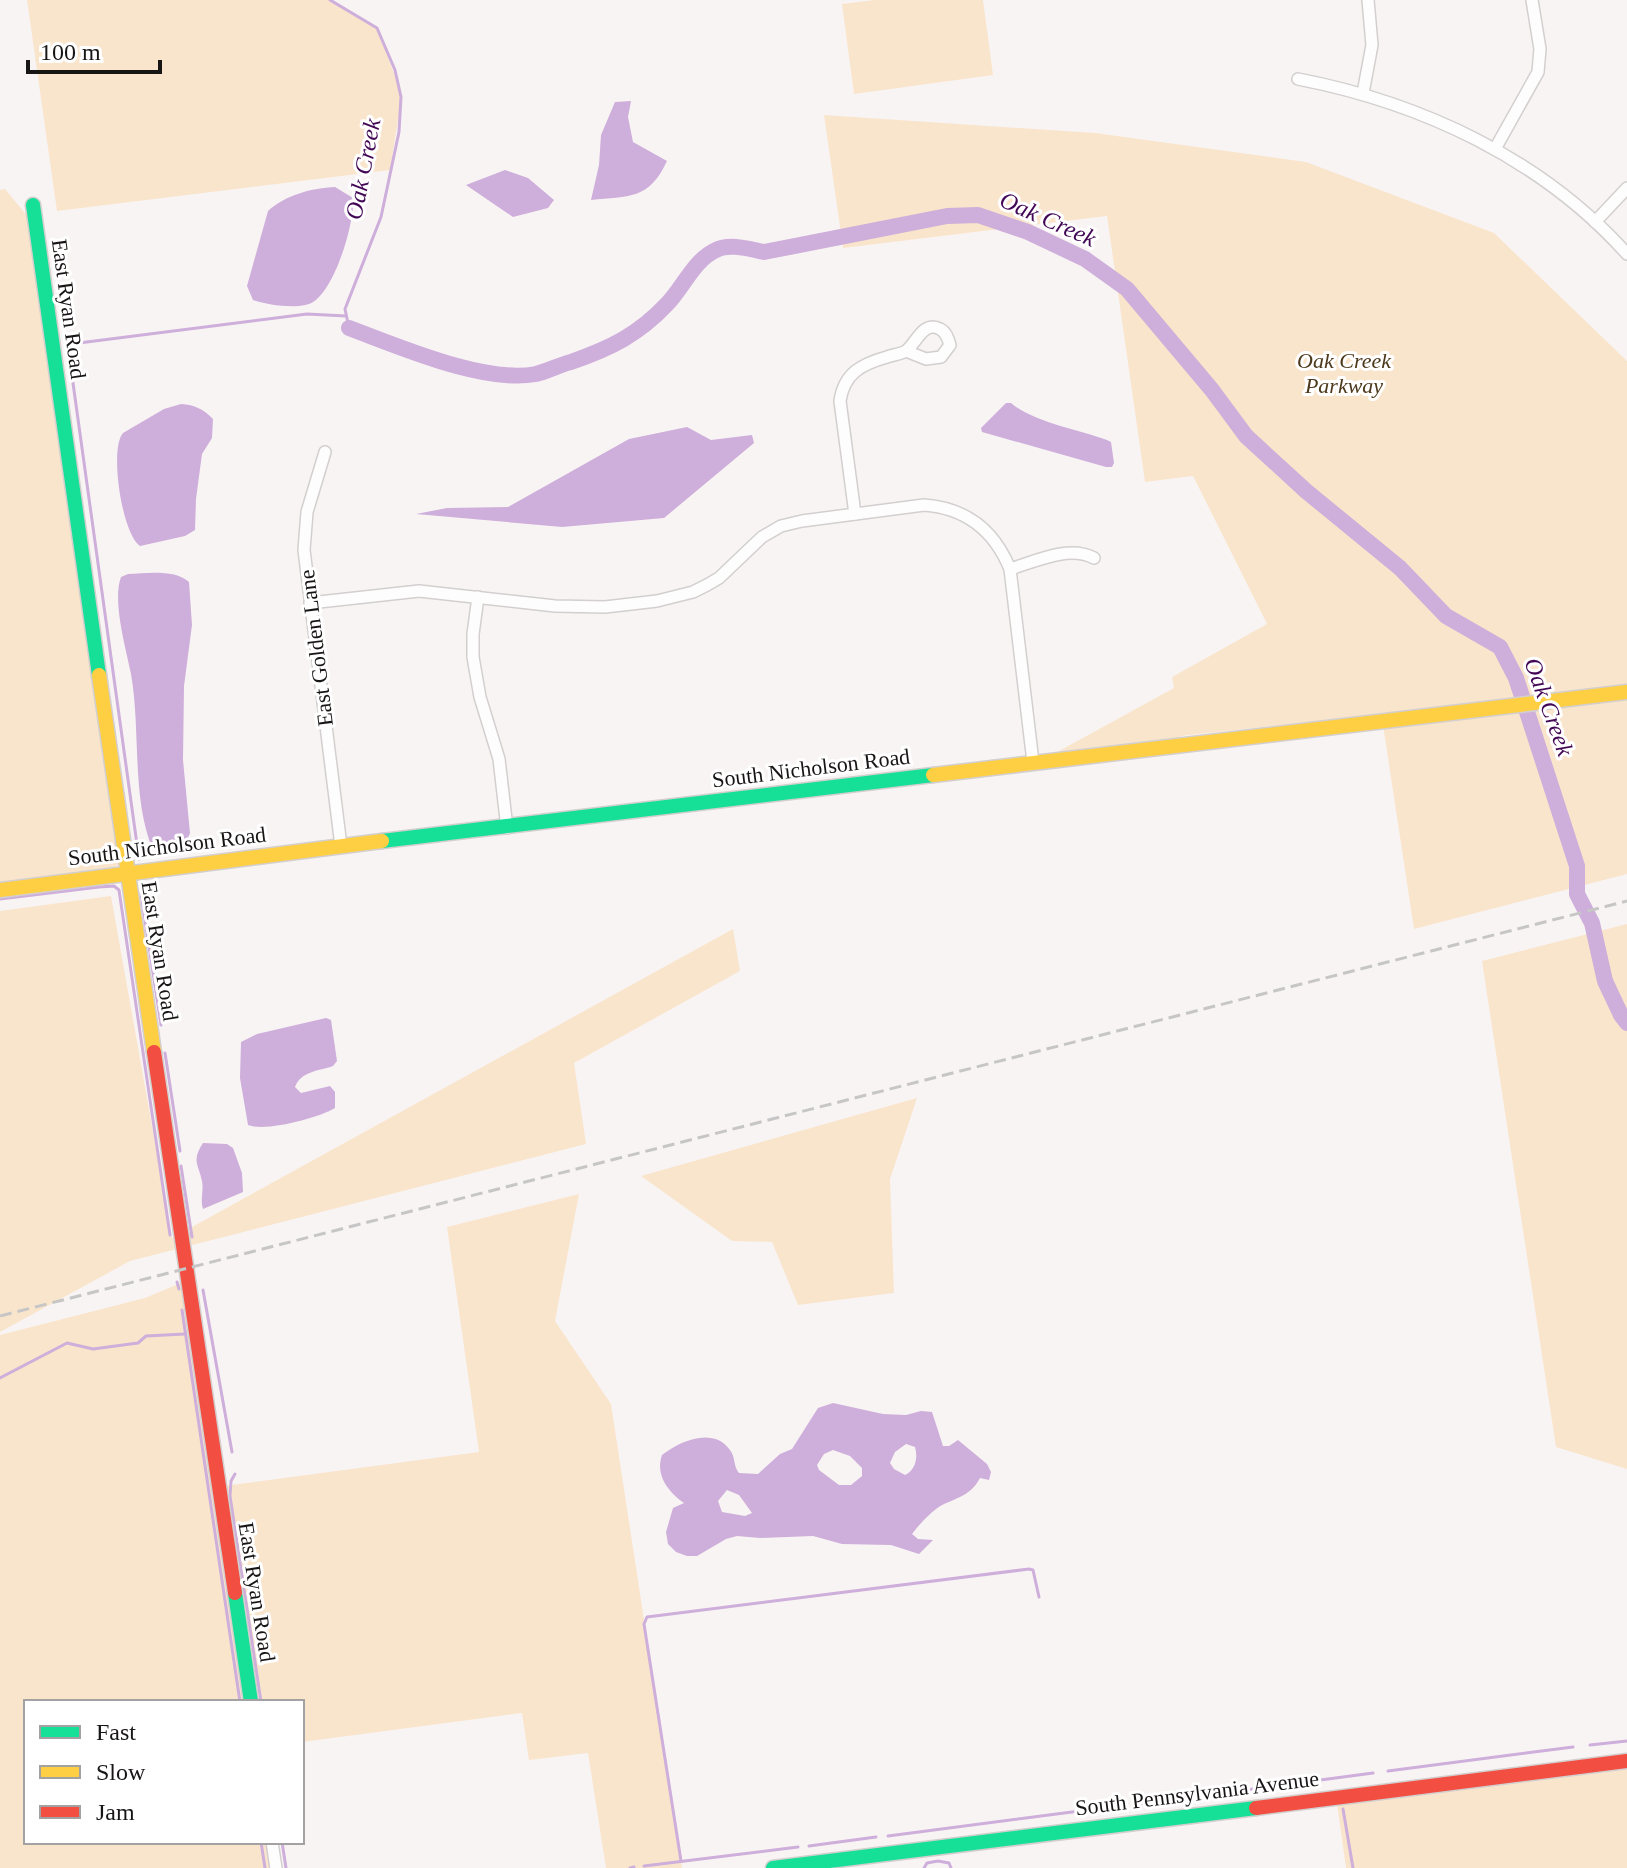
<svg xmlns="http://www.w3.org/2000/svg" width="1627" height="1868" font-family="'Times New Roman',serif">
	<rect width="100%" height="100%" fill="#f9f4f4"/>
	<g fill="#f9e5cc">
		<polygon points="27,0 329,0 377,28 402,95 390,170 57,211"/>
		<polygon points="874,0 983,0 993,75 854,94 842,4"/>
		<polygon points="824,115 1095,133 1306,162 1494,233 1627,361 1627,687 1181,736 1182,746 1050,756 1174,688 1172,677 1267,624 1193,476 1145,482 1107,216 843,248"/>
		<polygon points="5,189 29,218 120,863 112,870 0,886 0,190"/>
		<polygon points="1627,697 1627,874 1414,929 1383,725"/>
		<polygon points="111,896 172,1238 733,929 740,971 574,1063 586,1144 130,1261 0,1332 0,911"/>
		<polygon points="1627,924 1627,1469 1556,1447 1482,961"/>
		<polygon points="917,1098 890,1179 894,1293 798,1305 772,1242 732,1241 641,1176"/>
		<polygon points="579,1194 555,1321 611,1404 682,1868 606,1868 588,1753 529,1760 522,1713 302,1742 302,1702 256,1702 224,1486 479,1452 447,1227"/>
		<polygon points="183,1282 246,1702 26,1702 26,1842 267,1842 271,1868 0,1868 0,1335 145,1298"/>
		<polygon points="1627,1767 1627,1868 1346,1868 1337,1804"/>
	</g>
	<g fill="#ceaeda" fill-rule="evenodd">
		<path d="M631 101 628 117 633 142 667 161C649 200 629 196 591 200L599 165 601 135 615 102Z"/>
		<polygon points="505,170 528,178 554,200 548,208 513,217 466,185"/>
		<path d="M335 187 353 198C355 222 334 295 309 304 294 309 267 305 253 300L247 286 268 211C285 195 312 188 335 187Z"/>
		<path d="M1006 403H1011C1033 422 1079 430 1107 440L1111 442 1114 463 1112 467H1106L982 432 981 428Z"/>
		<path d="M181 404C195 405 203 409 213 419L212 438 202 454 196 499 195 530 185 536 140 546C122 534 109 449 123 433L164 409Z"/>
		<polygon points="687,427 711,440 752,435 754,443 664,518 562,527 416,514 447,508 508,507 629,439"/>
		<path d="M128 574C147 573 175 569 189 582L192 625 184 686 183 760 190 833C185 849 169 857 153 850 131 798 141 730 131 674 126 648 112 601 121 577Z"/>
		<path d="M326 1018 331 1020 337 1061 333 1066C319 1071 301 1071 295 1087L301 1093 330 1086 335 1092V1108C318 1118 266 1132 248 1125L240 1078 241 1042 257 1034Z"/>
		<path d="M203 1143 227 1144 233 1148 242 1173 243 1192 203 1209C200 1199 204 1190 202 1181 199 1165 191 1161 203 1143Z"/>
		<path d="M833 1403 883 1414 906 1415 921 1411 932 1412 943 1446H949L958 1440 987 1464 991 1472 989 1480 980 1478C969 1499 951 1498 936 1509 928 1515 918 1526 912 1534L918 1539 933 1540 919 1554 891 1545 842 1544 813 1536 760 1538 737 1536 726 1539 697 1556H687L676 1552 668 1544 666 1532 673 1508 684 1503C668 1492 655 1475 662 1455 681 1440 714 1427 730 1450 736 1458 733 1466 739 1473L758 1474 780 1454 792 1449 818 1408ZM906 1444 915 1447C918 1457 916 1470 905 1475L894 1469 890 1463 895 1452ZM833 1450 850 1456 862 1468V1476L851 1485H839L819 1470 817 1465 824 1454ZM727 1490 739 1495 752 1513 745 1516 722 1512 718 1501Z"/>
	</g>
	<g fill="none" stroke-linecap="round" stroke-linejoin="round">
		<g stroke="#ceaeda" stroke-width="3">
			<polyline points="330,0 377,28 395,70 401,97 399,132 381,217 345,309 349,328"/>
			<polyline points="139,859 68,347 71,344 307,314 346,316"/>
			<polyline points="143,883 141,894 161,1025"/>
			<polyline points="0,899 99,887 114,886 119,890 170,1235"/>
			<polyline points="165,1053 180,1151"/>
			<polyline points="181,1166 192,1237"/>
			<polyline points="177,1282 179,1289"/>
			<polyline points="203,1290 232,1452"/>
			<polyline points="182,1310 240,1702"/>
			<polyline points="0,1378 67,1343 93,1349 138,1343 146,1336 185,1334"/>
			<polyline points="235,1474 231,1481 230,1496 261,1702"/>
			<polyline points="1590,1745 1627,1741"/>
			<polyline points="1388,1771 1573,1747"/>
			<polyline points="1140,1804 1373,1773"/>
			<polyline points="1343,1809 1353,1868"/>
			<polyline points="888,1836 1126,1805"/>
			<polyline points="261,1842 265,1868"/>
			<polyline points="282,1842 286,1868"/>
			<polyline points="809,1846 876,1837"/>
			<polyline points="681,1861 644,1624 647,1617 1029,1569 1033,1570 1039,1597"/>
			<polyline points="644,1866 798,1847"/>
			<polyline points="630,1868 634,1867"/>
			<polyline points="924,1868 927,1863 938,1861 949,1863 951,1868"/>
		</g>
		<path stroke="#ceaeda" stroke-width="16" d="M349 328C398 346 484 384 536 374 548 371 559 365 571 362 611 348 638 335 668 303 684 286 694 260 716 250 730 243 749 249 764 252L947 216 978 215 1028 232 1085 259 1127 289 1212 390 1246 436 1306 491 1400 568 1446 616 1500 647 1516 678 1577 866V894L1592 923 1605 981 1621 1015 1627 1023"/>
		<g stroke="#d3cfcf" stroke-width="14">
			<g id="street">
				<path d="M1298 79C1422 103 1542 159 1627 254"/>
				<polyline points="1363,93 1372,45 1368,0"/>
				<polyline points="1495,149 1538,72 1540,49 1532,0"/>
				<polyline points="1595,222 1627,188"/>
				<polyline points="325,452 307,512 304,550 341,846"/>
				<path d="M855 514 840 401C844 373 862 364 887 357 892 355 901 354 906 351 916 344 923 320 940 329 946 332 948 338 950 345L941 357 926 359 906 351"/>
				<path d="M1010 569C1037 561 1068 545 1094 558"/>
				<polyline points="478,597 473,634 473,657 480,697 499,759 507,828"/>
				<path d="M310 603 419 591 555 606 605 607 657 601 693 592 707 585 719 578 762 537 781 526 802 521 924 505C966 508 994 530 1010 569L1033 762"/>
				<polyline points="272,1842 276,1868"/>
			</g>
		</g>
		<g stroke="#d3cfcf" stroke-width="17">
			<g id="fast">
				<polyline points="33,205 99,675"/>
				<polyline points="382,841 933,775"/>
				<polyline points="235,1593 251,1702"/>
				<polyline points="773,1868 1256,1808"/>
			</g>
		</g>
		<g stroke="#d3cfcf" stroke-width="17">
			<g id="slow">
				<polyline points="99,675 154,1052"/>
				<polyline points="933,775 1627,692"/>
				<polyline points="0,890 382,841"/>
			</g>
		</g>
		<g stroke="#d3cfcf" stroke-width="17">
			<g id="jam">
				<polyline points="154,1052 235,1593"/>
				<polyline points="1256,1808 1627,1761"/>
			</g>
		</g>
		<use href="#street" stroke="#fefdfd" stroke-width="11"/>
		<use href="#fast" stroke="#16e098" stroke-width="14"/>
		<use href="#slow" stroke="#ffcf43" stroke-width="14"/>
		<use href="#jam" stroke="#f24e42" stroke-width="14"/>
		<polyline stroke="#c7c6c6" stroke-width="3" stroke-dasharray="12 6" stroke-linecap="butt" points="0,1316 1627,901"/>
	</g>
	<g text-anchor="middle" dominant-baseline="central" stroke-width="6" stroke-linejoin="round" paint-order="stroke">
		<g font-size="22" fill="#181515" stroke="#fff">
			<text transform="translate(69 309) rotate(82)">East Ryan Road</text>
			<text transform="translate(316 648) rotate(-97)">East Golden Lane</text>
			<text transform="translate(811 768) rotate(-7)">South Nicholson Road</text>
			<text transform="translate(167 846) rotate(-7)">South Nicholson Road</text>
			<text transform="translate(160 951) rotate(81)">East Ryan Road</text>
			<text transform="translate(257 1592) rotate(81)">East Ryan Road</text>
			<text transform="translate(1197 1793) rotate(-7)">South Pennsylvania Avenue</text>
		</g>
		<g font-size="22" font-style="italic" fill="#4d391b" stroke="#fff">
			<text x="1344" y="360">Oak Creek<tspan x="1344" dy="25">Parkway</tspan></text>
		</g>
		<g font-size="24" font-style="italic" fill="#420755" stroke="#fff">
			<text transform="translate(363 169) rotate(-79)">Oak Creek</text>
			<text transform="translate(1048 219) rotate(24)">Oak Creek</text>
			<text transform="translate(1549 707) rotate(70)">Oak Creek</text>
		</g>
	</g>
	<rect x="24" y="1700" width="280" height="144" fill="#ffffff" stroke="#a3a1a1" stroke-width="2"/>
	<rect x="40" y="1726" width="40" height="12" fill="#16e098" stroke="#a3a1a1" stroke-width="2"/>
	<text x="96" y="1740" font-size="24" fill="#181515">Fast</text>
	<rect x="40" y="1766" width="40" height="12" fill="#ffcf43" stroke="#a3a1a1" stroke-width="2"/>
	<text x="96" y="1780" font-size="24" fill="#181515">Slow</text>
	<rect x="40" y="1806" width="40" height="12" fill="#f24e42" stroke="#a3a1a1" stroke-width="2"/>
	<text x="96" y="1820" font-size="24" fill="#181515">Jam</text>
	<path d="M28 60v12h132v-12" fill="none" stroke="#181515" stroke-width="4"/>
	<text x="40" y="60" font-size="24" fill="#181515" stroke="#ffffff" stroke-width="6" paint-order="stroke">100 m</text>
</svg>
